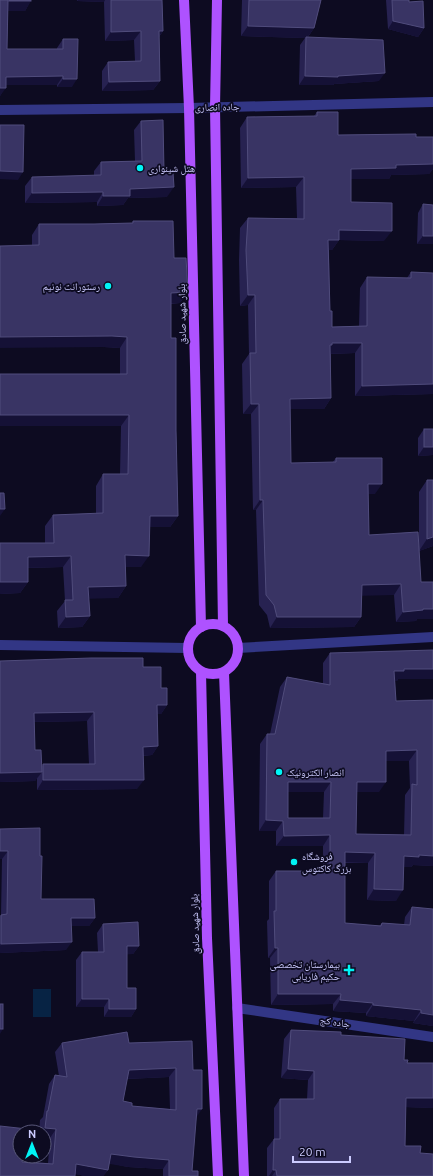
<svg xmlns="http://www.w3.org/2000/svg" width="433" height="1176" font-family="Ubuntu,'Noto Naskh Arabic',sans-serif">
	<rect width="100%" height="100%" fill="#0d0b21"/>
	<rect fill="#072344" x="33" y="989" width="18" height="28"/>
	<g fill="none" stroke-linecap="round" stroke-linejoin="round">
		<g stroke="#323685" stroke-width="10">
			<polyline points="0,110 189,108 433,102"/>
			<polyline points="0,645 187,648"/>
			<polyline points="238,648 433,637"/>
			<polyline points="237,1008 433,1037"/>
		</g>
		<g stroke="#ae52ff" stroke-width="10">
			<polyline points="184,0 189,108 201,627"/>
			<polyline points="217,0 215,107 223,626"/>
			<circle cx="213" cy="649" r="25"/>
			<polyline points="201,672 207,938 218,1176"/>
			<polyline points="224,673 244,1176"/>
		</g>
	</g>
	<g fill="#272251" fill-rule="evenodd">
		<polygon points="0,0 31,0 25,11 8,11 7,49 57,49 57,48 63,39 72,87 57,87 57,85 6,85 0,96"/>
		<polygon points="77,0 162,0 163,31 159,37 160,81 153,90 102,91 102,71 108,62 135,61 134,40 105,41 104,2 77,1"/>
		<polygon points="242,0 321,0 314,28 308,37 379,81 334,84 333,85 299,85 300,45 305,38 241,36"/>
		<polygon points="386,0 409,0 409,2 424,28 418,37 388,29"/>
		<polygon points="317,112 338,135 416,137 433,137 433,169 429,174 391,175 389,179 351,179 351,202 384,241 339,240 332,250 329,250 330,311 332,327 359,326 360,288 367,277 407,278 411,272 433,394 355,396 355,353 331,354 331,398 324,409 290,409 291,463 332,463 336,458 375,494 368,494 369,535 419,546 419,492 427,480 433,480 433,546 419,551 417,619 416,621 396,622 394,595 362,595 361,617 354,627 270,628 267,615 259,605 256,510 253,510 251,414 243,414 242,364 249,354 248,305 240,306 239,260 240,228 248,218 297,218 296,187 241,188 240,128 247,117 314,116"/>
		<polygon points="141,121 164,172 167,197 128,198 123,205 97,206 97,202 25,203 25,186 32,177 94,176 94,171 101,162 135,161 134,130"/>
		<polygon points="423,204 433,205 433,244 417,244 418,213"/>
		<polygon points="133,221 174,258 188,292 180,303 171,304 171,338 176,430 178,516 170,527 150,527 141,567 126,567 126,586 118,598 89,598 90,616 82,627 58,628 57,611 65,601 63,567 28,568 28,582 20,593 0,594 45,543 45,526 53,515 96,514 96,486 103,474 120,474 121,426 120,374 120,348 104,347 32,245 32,235 39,224 94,224 132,223"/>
		<polygon points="424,429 433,455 418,456 418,438"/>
		<path d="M330 653 433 679H398L397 681H395L396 701 433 700V866L413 865 411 867H404L396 901 367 900 368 863H345V923L379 926 382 923 404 925 405 917 412 907 433 1026 413 1023 414 1021 366 1016V1013L333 1011V1004L271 1005 270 958H268L267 921 269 919V881L276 871H323V846H276V831H259L260 744 267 734H270L280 687 287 677 323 684V663ZM386 761H409L410 788 405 795 404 835 356 834V792H379ZM288 792H324L323 818H288Z"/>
		<path d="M0 661 143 667 161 688 167 705 161 714H157L158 746 152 755 143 756 137 789 37 790V778L35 781 0 782ZM87 721 89 764H43L42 766 35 750 34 722Z"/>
		<polygon points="0,829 41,899 95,918 89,926 71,926 66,950 0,953 0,916 1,915 2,859"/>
		<polygon points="103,924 139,946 133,954 127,954 127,988 136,1009 131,1017 104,1017 104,1007 76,1007 76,960 82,952 98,952 97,933"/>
		<polygon points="291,1030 341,1035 404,1060 407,1063 433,1108 406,1107 405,1146 420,1153 433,1176 267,1176 267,1148 274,1139 274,1108 280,1099 307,1099 308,1080 281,1078 284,1039"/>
		<path d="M62 1043H129L193 1070 196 1117 192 1171 198 1176H163V1169L128 1167 109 1163 108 1170 103 1176H85L22 1162 48 1163 50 1138H44V1132H39L40 1120 43 1117 49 1084 55 1075 59 1076 55 1052ZM169 1077 170 1109 132 1106 123 1101 127 1079Z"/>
	</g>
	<g fill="#151136">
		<polygon points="78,0 105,0 104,2 77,1"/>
		<polygon points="9,1 31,1 25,11 3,11"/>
		<polygon points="393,21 424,28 418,37 388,29"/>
		<polygon points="248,26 314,28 307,38 306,37 305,38 241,36"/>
		<polygon points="141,31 134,40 105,41 111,32"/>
		<polygon points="159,31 163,31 156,41"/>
		<polygon points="385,73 379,81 334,84 333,85 299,85 305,76 338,76"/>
		<polygon points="63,76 57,85 1,85 6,77"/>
		<polygon points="63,79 77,79 72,87 57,87"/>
		<polygon points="160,81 153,90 102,91 109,82"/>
		<polygon points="0,88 6,88 0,96"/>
		<polygon points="433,164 433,169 429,174 391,175 389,179 344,179 351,169 396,165"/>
		<polygon points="0,171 23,172 18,180 0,179"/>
		<polygon points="304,177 296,187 241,188 248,178"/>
		<polygon points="174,187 167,197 128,198 123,205 97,206 103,196 130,189"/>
		<polygon points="103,192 97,202 25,203 32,193"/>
		<polygon points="339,230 392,231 384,241 339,240 332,250 321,250 328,240"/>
		<polygon points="423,236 433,236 433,244 417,244"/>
		<polygon points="188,292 180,303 163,304 171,293"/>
		<polygon points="248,295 255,295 248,305 240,306"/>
		<polygon points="112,336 127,337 120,348 104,347 0,348 0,337"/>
		<polygon points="332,343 362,343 355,353 326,354 330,345"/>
		<polygon points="433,384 433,394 355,396 362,386"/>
		<polygon points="331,398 324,409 283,409 290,399"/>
		<polygon points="251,404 259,404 251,414 243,414"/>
		<polygon points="0,415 129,415 121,426 0,426"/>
		<polygon points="424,447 433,447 433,455 418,456"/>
		<polygon points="368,484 382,484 375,494 360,494"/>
		<polygon points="260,500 263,500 256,510 253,510"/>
		<polygon points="0,509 5,509 0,516"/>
		<polygon points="150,516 178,516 170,527 142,527"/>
		<polygon points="433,537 433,546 419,551 427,539"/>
		<polygon points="125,555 149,556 141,567 117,567"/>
		<polygon points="71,556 63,567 20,568 28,557"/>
		<polygon points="0,582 28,582 20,593 0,594"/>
		<polygon points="401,584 394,595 354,596 362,585"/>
		<polygon points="126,586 118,598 81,599 88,587"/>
		<polygon points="423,609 433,609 433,619 417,619 416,621 396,622 403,612"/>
		<polygon points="90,616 82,627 58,628 66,617"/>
		<polygon points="277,617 361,617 354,627 270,628"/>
		<polygon points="404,669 433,669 433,679 398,679 397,681 387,681 394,671"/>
		<polygon points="157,705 167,705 161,714 150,714"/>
		<polygon points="94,712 87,721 28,722 34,713"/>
		<polygon points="158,746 152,755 137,756 143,747"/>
		<polygon points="417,750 409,761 379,761 386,751"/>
		<polygon points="42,772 35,781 0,782 0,773"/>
		<polygon points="43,780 144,780 137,789 37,790"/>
		<polygon points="288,782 331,782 324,792 281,792"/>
		<polygon points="357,782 386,782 379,792 349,792"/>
		<polygon points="266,820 283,821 276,831 259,831"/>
		<polygon points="330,835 323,846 276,846 284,836"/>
		<polygon points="0,851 8,851 2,859 0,859"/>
		<polygon points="345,852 375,853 368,863 338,862"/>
		<polygon points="419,855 433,856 433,866 413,865 411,867 397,867 404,856"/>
		<polygon points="374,889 403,890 396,901 367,900"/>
		<polygon points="71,918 95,918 89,926 65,926"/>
		<polygon points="72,942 66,950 0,953 0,946 1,944"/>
		<polygon points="127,946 139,946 133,954 121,955"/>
		<polygon points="275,948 278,948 270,958 268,958"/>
		<polygon points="278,994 341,994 333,1004 271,1005"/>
		<polygon points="82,999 109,999 104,1007 76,1007"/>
		<polygon points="340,1000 373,1003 366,1013 333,1011"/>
		<polygon points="373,1005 421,1010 414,1021 366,1016"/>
		<polygon points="109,1009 136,1009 131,1017 104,1017"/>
		<polygon points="421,1013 433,1015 433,1026 413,1023"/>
		<polygon points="0,1029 3,1029 0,1034"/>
		<polygon points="176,1068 169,1077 123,1079 129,1070"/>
		<polygon points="288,1069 314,1071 308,1080 281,1078"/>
		<polygon points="406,1098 433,1098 433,1108 400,1107"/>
		<polygon points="197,1109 202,1109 196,1118"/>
		<polygon points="45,1128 56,1129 50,1138 44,1138 44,1132 42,1132"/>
		<polygon points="111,1154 169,1160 163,1169 128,1167 104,1163"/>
		<polygon points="76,1164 108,1170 103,1176 85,1176 70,1173"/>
		<polygon points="273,1170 276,1170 272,1176 269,1176"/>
	</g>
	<g fill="#393464" stroke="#504c7c" fill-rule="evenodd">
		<polygon points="0,0 8,0 7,49 63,49 63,39 78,39 77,79 63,79 63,76 6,77 6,88 0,88"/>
		<rect x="9" y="0" width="22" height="1"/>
		<polygon points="111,0 162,0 163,31 159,31 160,81 109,82 108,62 141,61 141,31 111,32"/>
		<polygon points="249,0 321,0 314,28 248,26"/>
		<polygon points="392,0 409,0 409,2 423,1 424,28 393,21"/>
		<polygon points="306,37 383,40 385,73 338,76 338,77 305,76"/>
		<polygon points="317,112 338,112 338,135 416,134 416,137 433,137 433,164 396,165 396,168 351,169 351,202 392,203 392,231 339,230 339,240 328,240 330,311 332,311 332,327 367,326 367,277 411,278 411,272 433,273 433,384 362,386 362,343 332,343 332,345 330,345 331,398 290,399 291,463 336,462 336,458 382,458 382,484 368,484 369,535 418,532 421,582 433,582 433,609 423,609 423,610 403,612 401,584 362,585 361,617 277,617 274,605 266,595 263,500 260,500 259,404 251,404 250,353 256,353 255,295 248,295 246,250 248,218 304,219 304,177 248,178 247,117 317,116"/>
		<polygon points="163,120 164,172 173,172 174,187 130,189 130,196 103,196 103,192 32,193 32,177 101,175 101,162 142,161 141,121"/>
		<polygon points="0,125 24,125 23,172 0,171"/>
		<polygon points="423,204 433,205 433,236 423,236"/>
		<polygon points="133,221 173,221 174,258 186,258 188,292 171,293 171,338 176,338 176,430 178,516 150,516 149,556 125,555 126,586 88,587 90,616 66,617 65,600 73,600 71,556 28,557 28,582 0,582 0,543 54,543 53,515 103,513 103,474 128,474 129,415 0,415 0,374 127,374 127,337 112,336 0,337 0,246 39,245 39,224 94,224 133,223"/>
		<rect x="424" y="429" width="9" height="18"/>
		<polygon points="427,480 433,480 433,537 427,539"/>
		<polygon points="0,493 4,493 5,509 0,509"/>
		<path d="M433 650V669H404V671H394L396 701 433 700V856L419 855V857L404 856 403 890 374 889 375 853 345 852V923L381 926 382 923 410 925 412 907 433 909V1015L421 1013V1010L373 1005V1003L340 1000 341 994H278V948H275L274 911H276V871H330V835L284 836 283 821 266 820 267 734H275L287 677 330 685V653ZM417 750V785L412 784 411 835 356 834 357 782H386V751ZM288 782H331L330 818H288Z"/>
		<polygon points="91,658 143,658 143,667 161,667 161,688 167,688 167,705 157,705 158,746 143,747 144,780 43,780 43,764 95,764 94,712 34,713 35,750 41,750 42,772 0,773 0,661"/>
		<polygon points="40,828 40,856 42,856 41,899 94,899 95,918 71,918 72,942 1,944 1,915 7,914 8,851 0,851 0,829"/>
		<polygon points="138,922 139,946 127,946 127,988 136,988 136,1009 109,1009 109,999 82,999 82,952 104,952 103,924"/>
		<rect x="0" y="1004" width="3" height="25"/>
		<polygon points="291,1030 341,1032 341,1035 405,1039 404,1060 408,1060 407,1063 433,1063 433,1098 406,1098 405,1146 421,1146 420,1153 433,1154 433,1176 277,1176 276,1170 273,1170 274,1139 280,1139 280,1099 314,1099 314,1071 288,1069"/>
		<path d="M127 1032 129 1043 192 1041 193 1070H202V1109H197L192 1171H198V1176H169V1160L134 1157 111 1154 108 1170 76 1164 75 1176H0V1126L27 1129 26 1132H20V1156H23L22 1162 53 1164 56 1129 45 1128 47 1111H48L55 1075 67 1077 62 1043ZM176 1068V1110L132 1106V1103L123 1101 129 1070Z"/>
	</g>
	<g fill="#00f4f6" stroke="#0d0b21" stroke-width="1.5">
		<circle cx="140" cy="168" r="4"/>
		<circle cx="108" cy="286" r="4"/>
		<circle cx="279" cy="772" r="4"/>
		<circle cx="294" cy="862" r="4"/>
		<path d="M347 964h4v4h4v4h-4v4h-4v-4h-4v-4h4z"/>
	</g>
	<g text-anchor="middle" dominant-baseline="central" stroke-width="3.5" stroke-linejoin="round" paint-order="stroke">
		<g font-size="10" fill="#cccbff" stroke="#0d0b21">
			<text transform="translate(217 107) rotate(-1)">جاده انصاری</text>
			<text transform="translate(182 314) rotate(-91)">بلوار شهید صادق</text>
			<text transform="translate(195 924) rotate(-92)">بلوار شهید صادق</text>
			<text transform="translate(335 1022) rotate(8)">جاده کج</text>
		</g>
		<g font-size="10" fill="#cccbff" stroke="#0d0b21" text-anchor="start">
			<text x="148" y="168">هتل شینواری</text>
			<text x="100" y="286" text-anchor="end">رستورانت نونیم</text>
			<text x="287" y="772">انصار الکترونیک</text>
			<text x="302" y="856">فروشگاه<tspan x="302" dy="12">بزرگ کاکتوس</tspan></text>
			<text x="340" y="964" text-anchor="end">بیمارستان تخصصی<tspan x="340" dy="12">حکیم فاریابی</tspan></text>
		</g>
	</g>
	<g transform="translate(32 1144)"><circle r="19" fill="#0d0b21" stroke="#59587a"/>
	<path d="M0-3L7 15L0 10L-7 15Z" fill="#00f4f6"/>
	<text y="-6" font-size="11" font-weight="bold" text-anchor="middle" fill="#cccbff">N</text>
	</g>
	<path d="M293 1156v6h57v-6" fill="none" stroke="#cccbff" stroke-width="2"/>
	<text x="299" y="1156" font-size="12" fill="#cccbff" stroke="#0d0b21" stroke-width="3" paint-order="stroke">20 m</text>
</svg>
